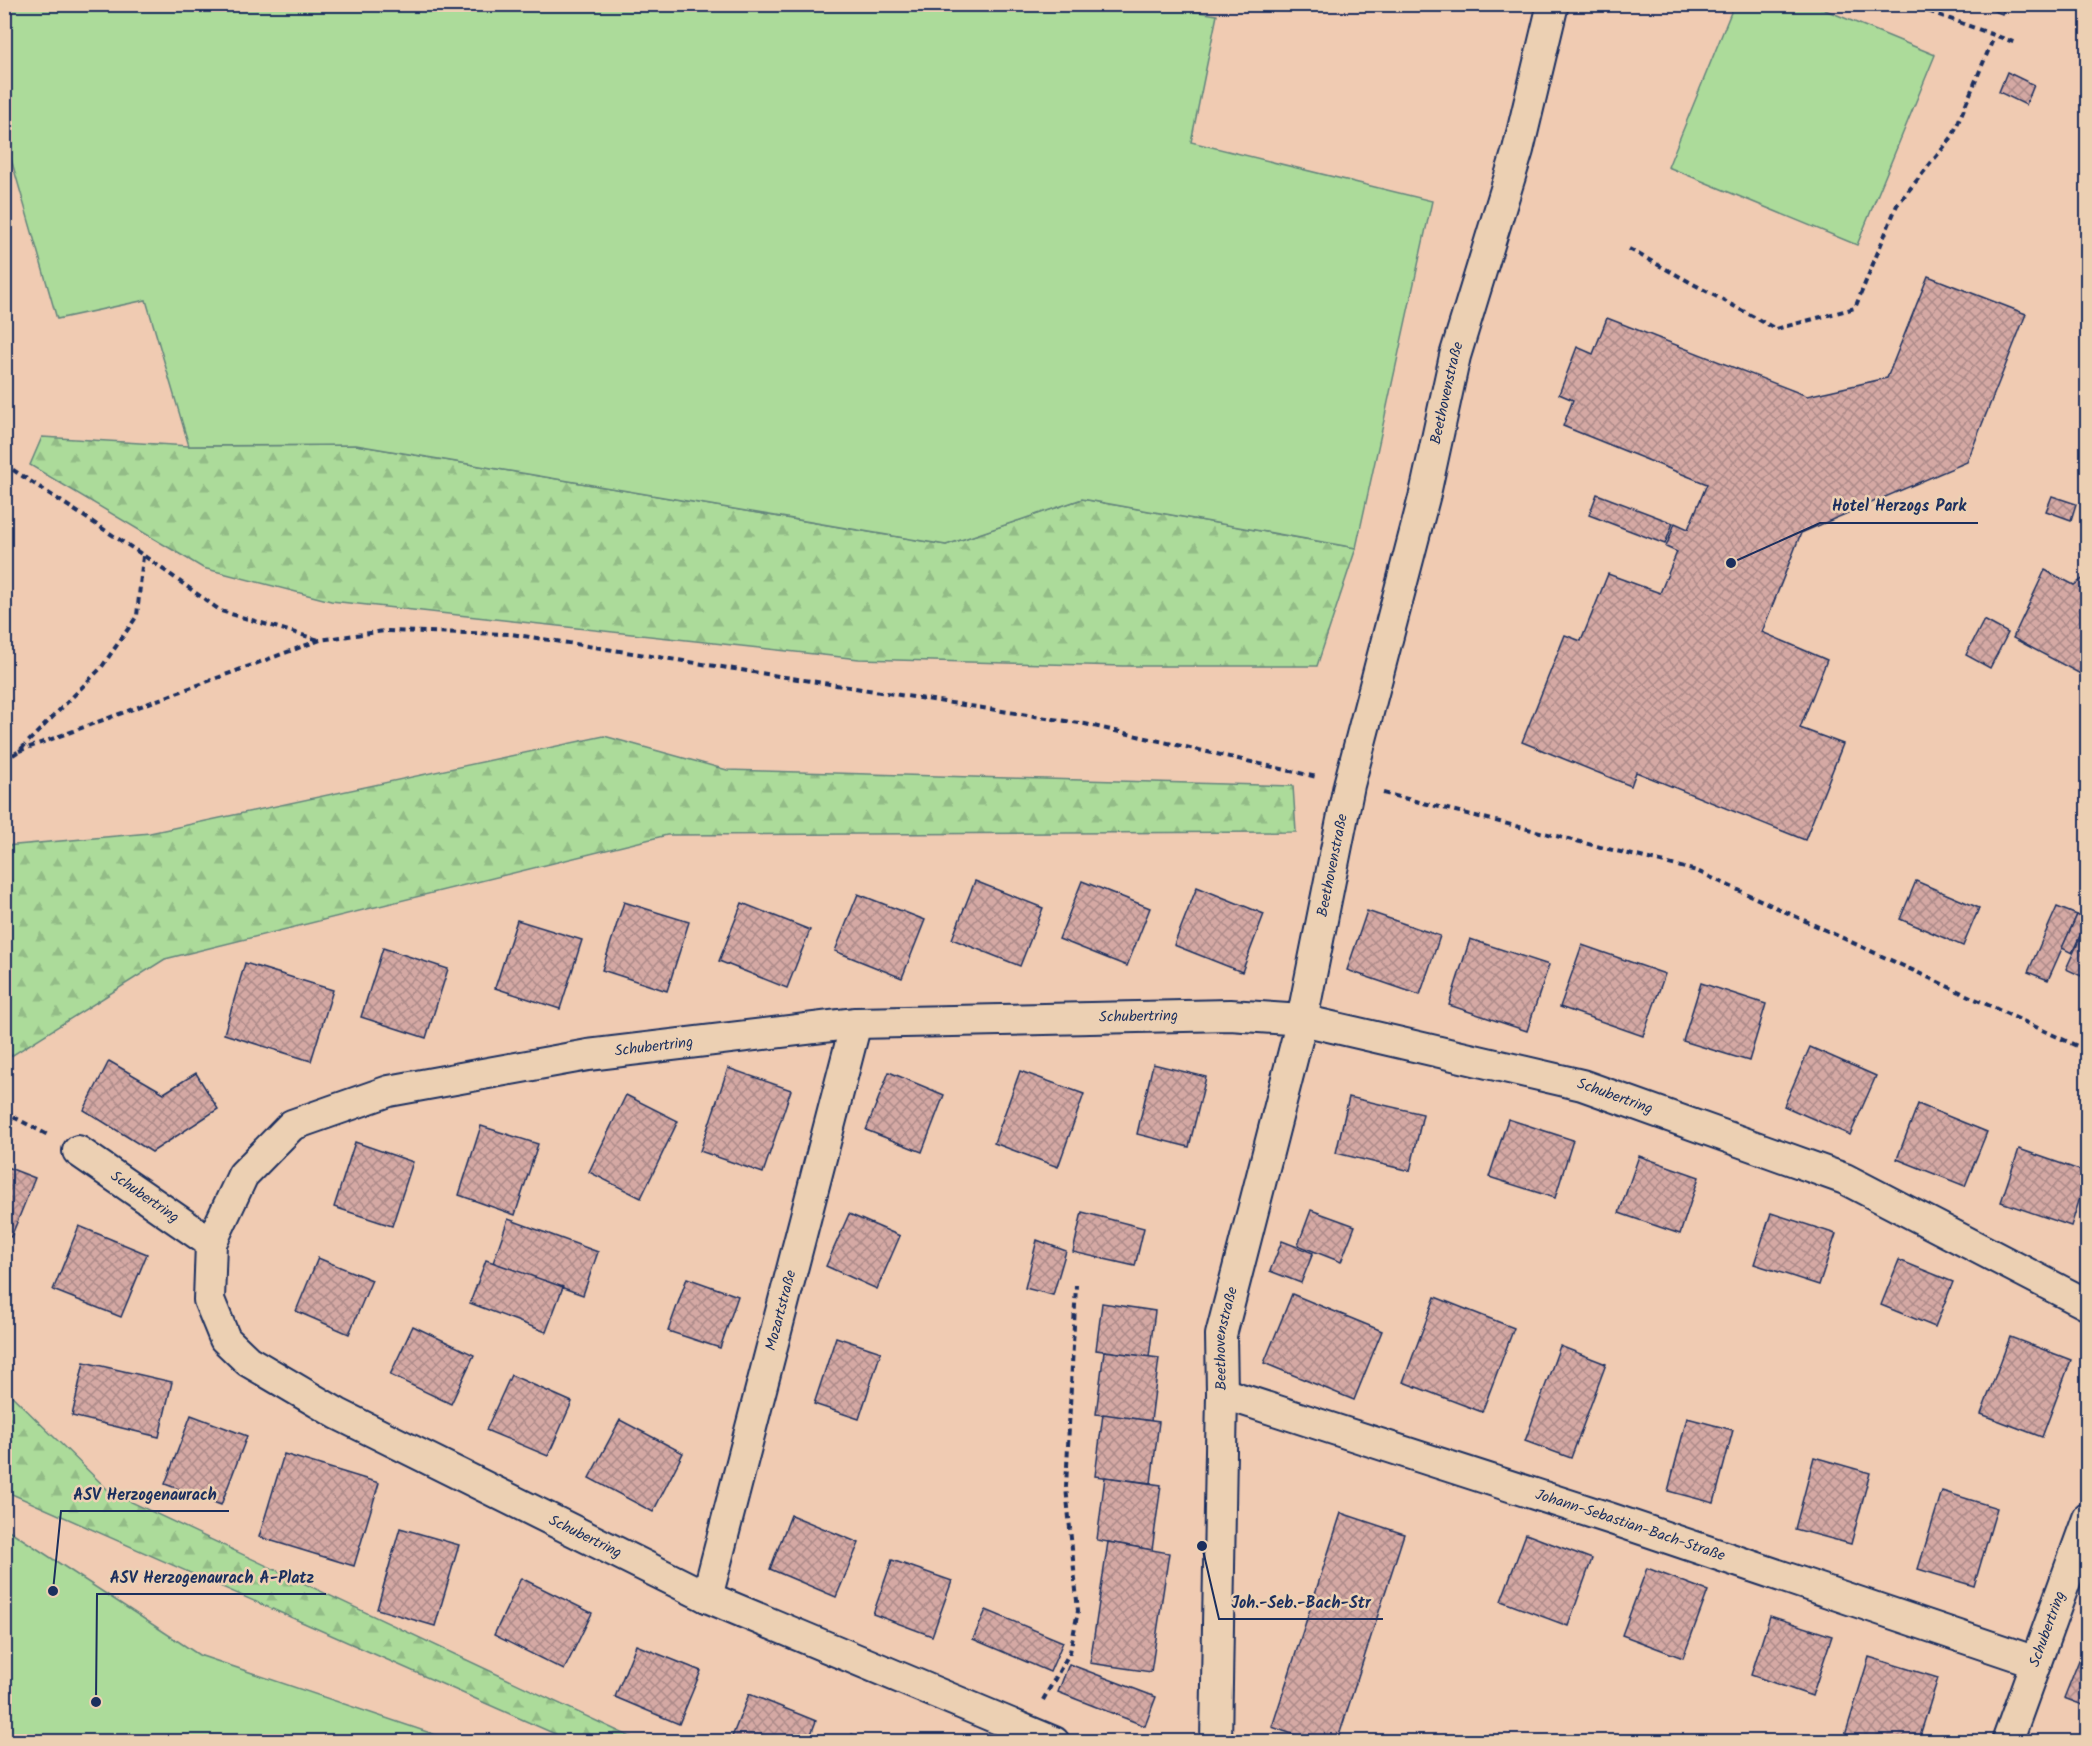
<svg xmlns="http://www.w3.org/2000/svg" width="2092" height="1746" font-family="Kalam,sans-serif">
	<defs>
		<pattern id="forest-firs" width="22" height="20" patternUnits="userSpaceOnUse" patternTransform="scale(1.5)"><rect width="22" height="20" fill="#acdb9a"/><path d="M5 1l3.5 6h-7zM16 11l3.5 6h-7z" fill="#93bc87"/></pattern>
		<pattern id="building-cross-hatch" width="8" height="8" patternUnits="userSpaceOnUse" patternTransform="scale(1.5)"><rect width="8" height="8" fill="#d5a9a4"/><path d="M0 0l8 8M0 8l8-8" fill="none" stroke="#ac8a89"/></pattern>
	</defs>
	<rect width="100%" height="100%" fill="#f0cbb2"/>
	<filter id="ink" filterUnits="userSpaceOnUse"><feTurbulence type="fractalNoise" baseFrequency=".0167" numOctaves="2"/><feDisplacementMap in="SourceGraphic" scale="12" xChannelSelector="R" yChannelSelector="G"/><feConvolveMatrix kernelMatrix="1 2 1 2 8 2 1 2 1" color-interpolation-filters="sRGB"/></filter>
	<g filter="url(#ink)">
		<g fill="url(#forest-firs)" stroke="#64857c" stroke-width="1.5">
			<polygon points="42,437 189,446 356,445 946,545 1082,499 1356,548 1317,666 1123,666 859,659 331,601 203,568 30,465"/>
			<polygon points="604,736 727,770 1293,786 1296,832 667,835 165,959 5,1060 5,846 150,833"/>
			<polygon points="4,1388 110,1492 639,1741 571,1741 5,1491"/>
		</g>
		<g fill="#acdb9a" stroke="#64857c" stroke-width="1.5">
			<polygon points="5,4 1149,4 1217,15 1191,142 1432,201 1356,548 1082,499 946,545 356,445 189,446 146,300 57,319 5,138"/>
			<polygon points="1734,5 1813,5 1935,55 1857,245 1668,167"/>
			<polygon points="4,1527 199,1655 454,1741 5,1741"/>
		</g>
		<g fill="url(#building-cross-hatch)" stroke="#1b2f5e" stroke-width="1.5">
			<polygon points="1961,4 1976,4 1974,9"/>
			<polygon points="1977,4 2006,4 2002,14"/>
			<polygon points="2007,72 2034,85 2026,105 1999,92"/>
			<polygon points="1928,276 2026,314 1967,462 1801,533 1762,632 1827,660 1800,728 1843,744 1805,840 1636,772 1631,786 1522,742 1565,635 1581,641 1608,574 1660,593 1677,552 1666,547 1675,523 1688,529 1707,484 1563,426 1573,400 1559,394 1577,347 1593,354 1607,318 1807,396 1887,378"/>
			<polygon points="1597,494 1673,523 1665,544 1589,515"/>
			<polygon points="2052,496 2076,504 2071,520 2046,511"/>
			<polygon points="2045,570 2074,585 2088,575 2088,678 2013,638"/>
			<polygon points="1984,620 2008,633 1990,668 1966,655"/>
			<polygon points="975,881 1043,908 1020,966 952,939"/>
			<polygon points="1082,881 1150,908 1127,966 1059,939"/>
			<polygon points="1916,881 1979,908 1963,946 1900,919"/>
			<polygon points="1197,887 1264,914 1242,972 1174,945"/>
			<polygon points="858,894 925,920 902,978 835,951"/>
			<polygon points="624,902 689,922 667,991 602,970"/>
			<polygon points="742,903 810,930 787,988 719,961"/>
			<polygon points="2057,907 2077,915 2048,980 2028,972"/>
			<polygon points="1367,911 1440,936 1420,995 1347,970"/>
			<polygon points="2077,915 2087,920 2072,953 2062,948"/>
			<polygon points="517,920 582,940 560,1009 495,988"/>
			<polygon points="2088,921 2088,979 2066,969"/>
			<polygon points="1470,939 1549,965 1527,1031 1449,1005"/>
			<polygon points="1582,945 1665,974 1643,1036 1560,1007"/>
			<polygon points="383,948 448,969 426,1038 361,1017"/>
			<polygon points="245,963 333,990 311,1061 224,1034"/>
			<polygon points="1701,983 1766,1004 1749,1061 1683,1041"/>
			<polygon points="1810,1047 1876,1076 1850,1135 1784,1106"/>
			<polygon points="109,1061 164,1093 196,1073 218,1109 152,1152 84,1110"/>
			<polygon points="1153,1064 1206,1077 1189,1147 1137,1134"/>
			<polygon points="728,1068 791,1090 763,1173 700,1151"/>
			<polygon points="1020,1071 1084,1094 1058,1167 994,1143"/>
			<polygon points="889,1072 944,1095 922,1152 866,1130"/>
			<polygon points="626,1095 678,1121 641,1198 589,1172"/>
			<polygon points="1349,1097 1423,1114 1410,1171 1336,1153"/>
			<polygon points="1918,1104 1987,1132 1965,1186 1897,1159"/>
			<polygon points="1508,1119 1573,1140 1555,1198 1489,1177"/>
			<polygon points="481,1126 538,1144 515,1215 459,1195"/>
			<polygon points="355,1142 413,1162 392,1226 334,1207"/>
			<polygon points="2019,1149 2088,1173 2071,1226 2001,1202"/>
			<polygon points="1639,1156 1699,1177 1680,1234 1619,1213"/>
			<polygon points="4,1166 35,1178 11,1237 4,1234"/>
			<polygon points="1311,1210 1355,1226 1341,1262 1298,1245"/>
			<polygon points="1082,1212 1144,1228 1135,1266 1073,1252"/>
			<polygon points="1771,1213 1836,1234 1819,1285 1754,1264"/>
			<polygon points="849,1214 900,1236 877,1289 826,1266"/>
			<polygon points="508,1219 598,1252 583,1295 493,1263"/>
			<polygon points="79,1226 147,1254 121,1317 53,1290"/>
			<polygon points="1037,1240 1066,1251 1053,1295 1025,1288"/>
			<polygon points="1282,1241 1313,1253 1301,1283 1270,1271"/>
			<polygon points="318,1258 372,1280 349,1334 296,1311"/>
			<polygon points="486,1260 563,1287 546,1332 470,1303"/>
			<polygon points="1899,1260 1953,1282 1935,1327 1881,1305"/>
			<polygon points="687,1278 738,1296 720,1348 668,1331"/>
			<polygon points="1292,1294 1382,1331 1354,1400 1264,1363"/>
			<polygon points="1435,1297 1514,1328 1482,1412 1403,1382"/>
			<polygon points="1102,1303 1155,1311 1149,1357 1096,1350"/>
			<polygon points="413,1326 474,1355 451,1404 390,1375"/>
			<polygon points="836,1337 881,1352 859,1419 814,1404"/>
			<polygon points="2010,1337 2071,1360 2042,1437 1981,1414"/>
			<polygon points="1560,1346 1606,1364 1571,1458 1525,1441"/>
			<polygon points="1104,1351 1159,1358 1151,1421 1096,1414"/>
			<polygon points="84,1362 172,1382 159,1437 72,1416"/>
			<polygon points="511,1375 572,1402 548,1456 486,1430"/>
			<polygon points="1103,1414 1159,1422 1151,1483 1095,1476"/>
			<polygon points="191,1415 247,1436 221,1505 165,1484"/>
			<polygon points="1687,1418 1733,1430 1714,1503 1668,1491"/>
			<polygon points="620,1420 683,1453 653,1512 589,1478"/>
			<polygon points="284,1454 379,1483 354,1566 259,1537"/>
			<polygon points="1814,1457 1870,1473 1851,1544 1795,1529"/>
			<polygon points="1105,1477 1161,1485 1152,1550 1097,1540"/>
			<polygon points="1942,1491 1997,1508 1974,1586 1918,1569"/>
			<polygon points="1341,1513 1404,1534 1337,1742 1315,1742 1272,1727"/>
			<polygon points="791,1515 859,1543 836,1597 770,1569"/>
			<polygon points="400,1528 459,1545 435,1626 377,1609"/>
			<polygon points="1526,1534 1592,1559 1568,1626 1501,1601"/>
			<polygon points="1108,1542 1169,1553 1151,1672 1090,1663"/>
			<polygon points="892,1560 952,1581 932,1636 873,1614"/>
			<polygon points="1647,1568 1708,1591 1683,1658 1622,1635"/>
			<polygon points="521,1578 592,1613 564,1670 494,1635"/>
			<polygon points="986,1610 1063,1642 1050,1672 973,1639"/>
			<polygon points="1770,1616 1832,1636 1812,1696 1751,1675"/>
			<polygon points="2087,1640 2088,1640 2088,1707 2064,1698"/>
			<polygon points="636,1645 701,1671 679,1724 615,1697"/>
			<polygon points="1869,1657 1938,1678 1918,1742 1843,1742"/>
			<polygon points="1069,1664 1156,1697 1145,1726 1058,1692"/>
			<polygon points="749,1694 816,1721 808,1742 730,1742"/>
			<polygon points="852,1734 870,1742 848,1742"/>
		</g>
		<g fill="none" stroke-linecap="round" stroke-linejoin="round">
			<g stroke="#1b2f5e" stroke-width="34">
				<g id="street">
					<path id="s1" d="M78 1151 211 1243"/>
					<path id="s2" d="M1222 1393 1612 1519 2036 1662"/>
					<path id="s3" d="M707 1597 856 1023"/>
					<path id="s4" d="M1054 1742 707 1597 338 1414 248 1361 225 1339 209 1300 211 1243 243 1175 292 1125 389 1091 588 1055 856 1023 1230 1015 1302 1020 1582 1085 1845 1179 2088 1305"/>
					<path id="s5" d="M1216 1742 1222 1393 1221 1335 1302 1020 1349 785 1425 494 1455 356 1518 150 1553 4"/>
					<path id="s6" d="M2007 1742 2088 1518"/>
				</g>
			</g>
			<g stroke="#1b2f5e" stroke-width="4" stroke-dasharray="6 4.5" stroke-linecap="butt">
				<polyline points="1909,4 2016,43"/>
				<polyline points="1629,249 1776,329 1855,308 1897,205 1952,137 1994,37"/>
				<polyline points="4,464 143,555 221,611 319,640"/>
				<polyline points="19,751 320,640 384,631 511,634 1085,724 1317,777"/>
				<polyline points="4,761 19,751 101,668 137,616 143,556"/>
				<polyline points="1383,793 1697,871 2088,1051"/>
				<polyline points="4,1112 48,1135"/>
				<polyline points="1043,1700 1070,1652 1078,1611 1066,1487 1076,1285"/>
			</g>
			<use href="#street" stroke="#ecd0b3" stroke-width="30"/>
		</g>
	</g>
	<g text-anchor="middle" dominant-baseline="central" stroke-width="5" stroke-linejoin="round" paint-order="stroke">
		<g font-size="15" fill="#1b2f5e" stroke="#ecd0b3">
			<text stroke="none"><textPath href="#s5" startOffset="1376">Beethovenstraße</textPath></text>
			<text stroke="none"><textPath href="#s5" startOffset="890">Beethovenstraße</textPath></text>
			<text stroke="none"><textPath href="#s4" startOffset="2026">Schubertring</textPath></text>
			<text stroke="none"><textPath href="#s4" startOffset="1540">Schubertring</textPath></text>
			<text stroke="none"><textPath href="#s4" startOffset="2512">Schubertring</textPath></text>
			<text stroke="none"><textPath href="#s1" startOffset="81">Schubertring</textPath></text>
			<text stroke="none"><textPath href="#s3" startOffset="296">Mozartstraße</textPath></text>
			<text stroke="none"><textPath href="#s5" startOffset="404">Beethovenstraße</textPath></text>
			<text stroke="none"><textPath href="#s2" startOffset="429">Johann-Sebastian-Bach-Straße</textPath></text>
			<text transform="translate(585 1537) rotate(26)">Schubertring</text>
			<text stroke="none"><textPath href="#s6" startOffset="120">Schubertring</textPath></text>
		</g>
	</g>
	<path fill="none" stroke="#1b2f5e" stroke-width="2" d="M1731 563L1820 523H1978M53 1591L61 1511H229M96 1702L97 1594H326M1202 1546L1219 1619H1383"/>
	<g fill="#1b2f5e" stroke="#ecd0b3" stroke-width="2">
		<circle cx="1731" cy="563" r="6"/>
		<circle cx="53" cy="1591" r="6"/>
		<circle cx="96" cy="1702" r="6"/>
		<circle cx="1202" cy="1546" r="6"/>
	</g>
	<g font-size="16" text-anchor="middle" font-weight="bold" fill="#1b2f5e" stroke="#ecd0b3" stroke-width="5" stroke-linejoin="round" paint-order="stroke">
		<text x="1899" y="511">Hotel Herzogs Park</text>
		<text x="145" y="1500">ASV Herzogenaurach</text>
		<text x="212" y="1583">ASV Herzogenaurach A-Platz</text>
		<text x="1301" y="1608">Joh.-Seb.-Bach-Str</text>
	</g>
	<rect width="2092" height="1746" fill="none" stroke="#ecd0b3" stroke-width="24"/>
	<rect x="12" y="12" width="2068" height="1722" fill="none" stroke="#1b2f5e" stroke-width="2" filter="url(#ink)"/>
</svg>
